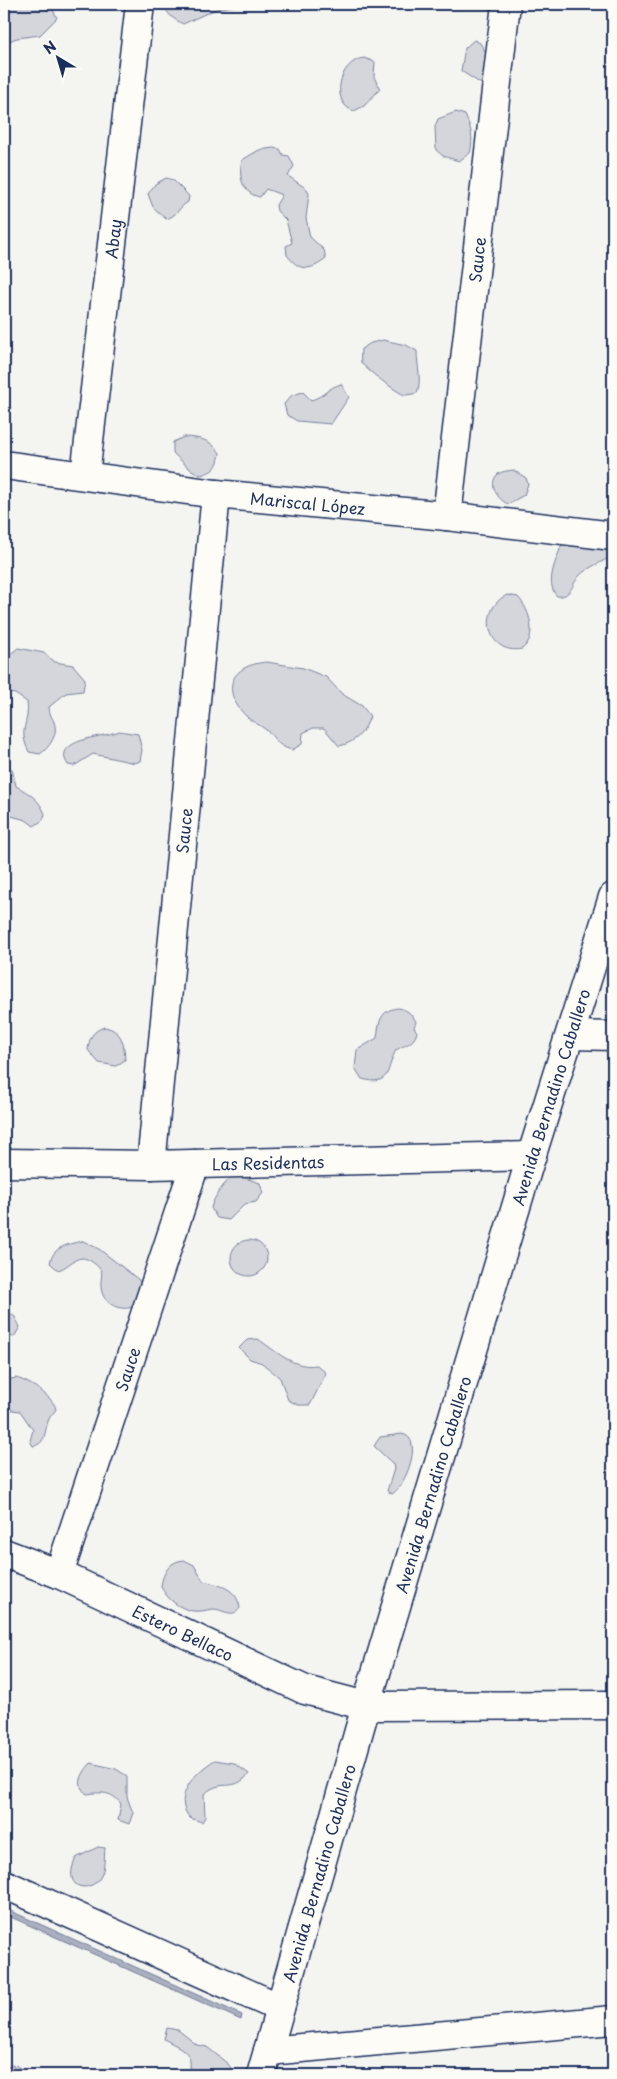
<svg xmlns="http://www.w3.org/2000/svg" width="617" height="2079" font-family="'Playpen Sans',sans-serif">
	<rect width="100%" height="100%" fill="#f4f4f1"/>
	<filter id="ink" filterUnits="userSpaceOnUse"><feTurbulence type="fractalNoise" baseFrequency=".02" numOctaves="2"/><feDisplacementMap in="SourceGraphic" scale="10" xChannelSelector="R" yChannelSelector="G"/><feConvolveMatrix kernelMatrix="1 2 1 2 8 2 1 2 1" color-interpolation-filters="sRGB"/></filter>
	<g filter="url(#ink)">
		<g fill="#d4d6db" stroke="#78829c">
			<polygon points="4,4 50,4 57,18 40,35 17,38 4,43"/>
			<path d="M165 4H244L216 9 183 24C174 19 166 15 165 4Z"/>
			<polygon points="474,40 480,43 495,67 486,87 461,71 465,48"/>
			<path d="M364 58 375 62 374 77 380 89 364 106 354 111C330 104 338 61 364 58Z"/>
			<path d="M456 112 465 115C471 128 474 138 470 153L459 161 443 156 436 150 435 126 438 119Z"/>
			<path d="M273 148 280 149 283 155 289 156 294 166 288 176 307 189 309 194 306 218 310 237 324 250 326 259C310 271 300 272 287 255L286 246 292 243 286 220 277 211 276 205 282 195 266 189 260 197C242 194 238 176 242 160L259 150Z"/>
			<path d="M166 178 173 180 189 196 188 202C179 207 177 216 166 219L153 207 148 194 155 184Z"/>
			<path d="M383 340 406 345 417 351C417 366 422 380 417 393 413 394 408 395 405 395 399 394 362 367 361 362 360 358 361 353 361 349L371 343Z"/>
			<path d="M341 384 349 397 331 424 297 421 287 415 284 404 292 395 303 392 311 400C325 396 327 388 341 384Z"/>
			<path d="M184 437C200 438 210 439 220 453 218 467 214 472 200 475L190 469 173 453V442Z"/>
			<path d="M513 470 526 478 528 484 524 495 508 504C498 500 487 484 498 474 502 471 508 471 513 470Z"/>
			<path d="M613 530V555C602 563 589 566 579 576 572 585 570 598 557 596 543 582 559 555 564 538Z"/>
			<path d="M507 595 518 597C530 610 538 637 522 649 487 656 477 609 507 595Z"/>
			<path d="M18 648 44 653 55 662 73 665 85 679 83 691 66 693 49 707C49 714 52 717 54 722 59 734 49 748 40 754L29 752C17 728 30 725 27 702L15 694 4 692V659Z"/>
			<path d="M267 662 303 668 326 677 342 694 362 706 370 716C365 732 355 743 339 746L324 728H313L303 733 302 744 292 750C276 746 277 739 265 729 259 724 251 722 246 716 220 690 230 665 267 662Z"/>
			<path d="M119 731 138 734 142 750 140 761 135 763 93 754 74 766 68 765C50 738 108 737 119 731Z"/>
			<path d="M4 767 12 769 16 786C30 794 39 799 45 814L43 820 34 826 26 820 4 814Z"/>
			<path d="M398 1008C407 1009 413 1015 416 1022L414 1027 417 1032C414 1044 406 1044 396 1050 386 1068 392 1087 362 1079L355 1068 357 1050 377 1038C379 1022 380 1010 398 1008Z"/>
			<path d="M105 1027C123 1031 124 1044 125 1060L116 1066 99 1063 88 1050C89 1038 93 1030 105 1027Z"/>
			<path d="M236 1175 260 1183 263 1193 256 1202 245 1204 229 1220 217 1218 211 1208C213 1198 226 1179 236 1175Z"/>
			<circle cx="249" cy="1258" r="18"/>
			<path d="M83 1241 99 1249 139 1280 142 1285 135 1306C120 1313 101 1303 101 1286 100 1281 103 1275 101 1271 98 1265 88 1258 82 1258 72 1259 67 1268 58 1270L50 1263C53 1246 69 1244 83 1241Z"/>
			<polygon points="4,1309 15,1317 20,1327 14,1337 4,1336"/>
			<path d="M258 1339C276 1351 293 1369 317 1365L326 1373 310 1405H298L288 1400 280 1378 262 1363 250 1359 239 1348 247 1340Z"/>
			<path d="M16 1378C28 1381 53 1396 56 1409 54 1413 50 1416 49 1419 44 1430 47 1444 33 1446L30 1441 33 1430 20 1411 4 1409V1386L11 1379Z"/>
			<path d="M402 1434C425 1438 405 1487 392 1494L387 1491 394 1469 393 1464 374 1446 380 1437Z"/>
			<path d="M184 1560 194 1565 203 1581C220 1585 237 1588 240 1608 233 1619 223 1609 213 1609 206 1610 200 1612 193 1611 180 1609 166 1599 161 1586 163 1573 169 1561 184 1560Z"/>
			<path d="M215 1760 234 1763 249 1774C232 1794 224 1777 204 1794L205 1817 202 1822 190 1818C171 1797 196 1771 215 1760Z"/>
			<path d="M91 1763 116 1769 127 1776V1797L133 1813 129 1824 118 1820 121 1804C112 1791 100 1792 87 1794 74 1785 83 1772 91 1763Z"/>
			<path d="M98 1847 105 1848C104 1857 105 1868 101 1876 92 1894 60 1891 76 1858Z"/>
			<path d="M167 2028 178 2030 197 2045 207 2047 228 2064 236 2075H188C196 2051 181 2049 164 2039Z"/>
			<polygon points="12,2065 17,2066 29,2075 4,2075 4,2069"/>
		</g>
		<polygon fill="#aab0bf" stroke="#717c98" points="4,1908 242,2015 241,2020 4,1914"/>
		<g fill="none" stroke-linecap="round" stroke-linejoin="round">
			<g stroke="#1b2f5e" stroke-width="31">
				<g id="minor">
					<path id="s1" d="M4 465 216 494 447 516 613 536"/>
					<path id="s2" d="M85 475 140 4"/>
					<path id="s3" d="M447 516 506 4"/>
					<polyline points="570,1035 613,1036"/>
					<path id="s4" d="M4 1163 151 1165 532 1156"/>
					<path id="s5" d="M151 1165 216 494"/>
					<path id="s6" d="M4 1553 59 1574 305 1690 366 1706 613 1705"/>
					<path id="s7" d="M59 1574 195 1164"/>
					<polyline points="4,1884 280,2008"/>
					<polyline points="268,2051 613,2020"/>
				</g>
			</g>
			<g stroke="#1b2f5e" stroke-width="31">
				<g id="tertiary">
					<path id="s8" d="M261 2075 366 1706 528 1167 613 897"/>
				</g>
			</g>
			<use href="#minor" stroke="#fdfcf7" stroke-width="28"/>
			<use href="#tertiary" stroke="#fdfcf7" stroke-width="28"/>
		</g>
	</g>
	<g text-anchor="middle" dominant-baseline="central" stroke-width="4" stroke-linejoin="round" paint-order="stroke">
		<g font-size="16" fill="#1b2f5e" stroke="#fdfcf7">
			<text stroke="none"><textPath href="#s2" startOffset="238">Abay</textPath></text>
			<text stroke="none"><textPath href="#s3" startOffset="258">Sauce</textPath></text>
			<text stroke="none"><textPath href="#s1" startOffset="306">Mariscal López</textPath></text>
			<text stroke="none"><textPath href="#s5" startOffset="336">Sauce</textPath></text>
			<text stroke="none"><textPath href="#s8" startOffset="1020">Avenida Bernadino Caballero</textPath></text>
			<text stroke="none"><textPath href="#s4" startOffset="264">Las Residentas</textPath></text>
			<text stroke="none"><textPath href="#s7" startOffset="216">Sauce</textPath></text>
			<text stroke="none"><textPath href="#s8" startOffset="615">Avenida Bernadino Caballero</textPath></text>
			<text stroke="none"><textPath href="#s6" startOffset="196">Estero Bellaco</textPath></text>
			<text stroke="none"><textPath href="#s8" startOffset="210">Avenida Bernadino Caballero</textPath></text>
		</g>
	</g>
	<rect width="617" height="2079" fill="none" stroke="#fdfcf7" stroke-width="20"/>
	<rect x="10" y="10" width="597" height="2059" fill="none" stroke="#1b2f5e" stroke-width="2" filter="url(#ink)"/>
	<g transform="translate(58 58) rotate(322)" stroke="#fdfcf7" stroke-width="4" paint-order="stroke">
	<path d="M0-4L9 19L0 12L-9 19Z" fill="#1b2f5e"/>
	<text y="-8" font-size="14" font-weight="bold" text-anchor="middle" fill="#1b2f5e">N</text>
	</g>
</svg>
